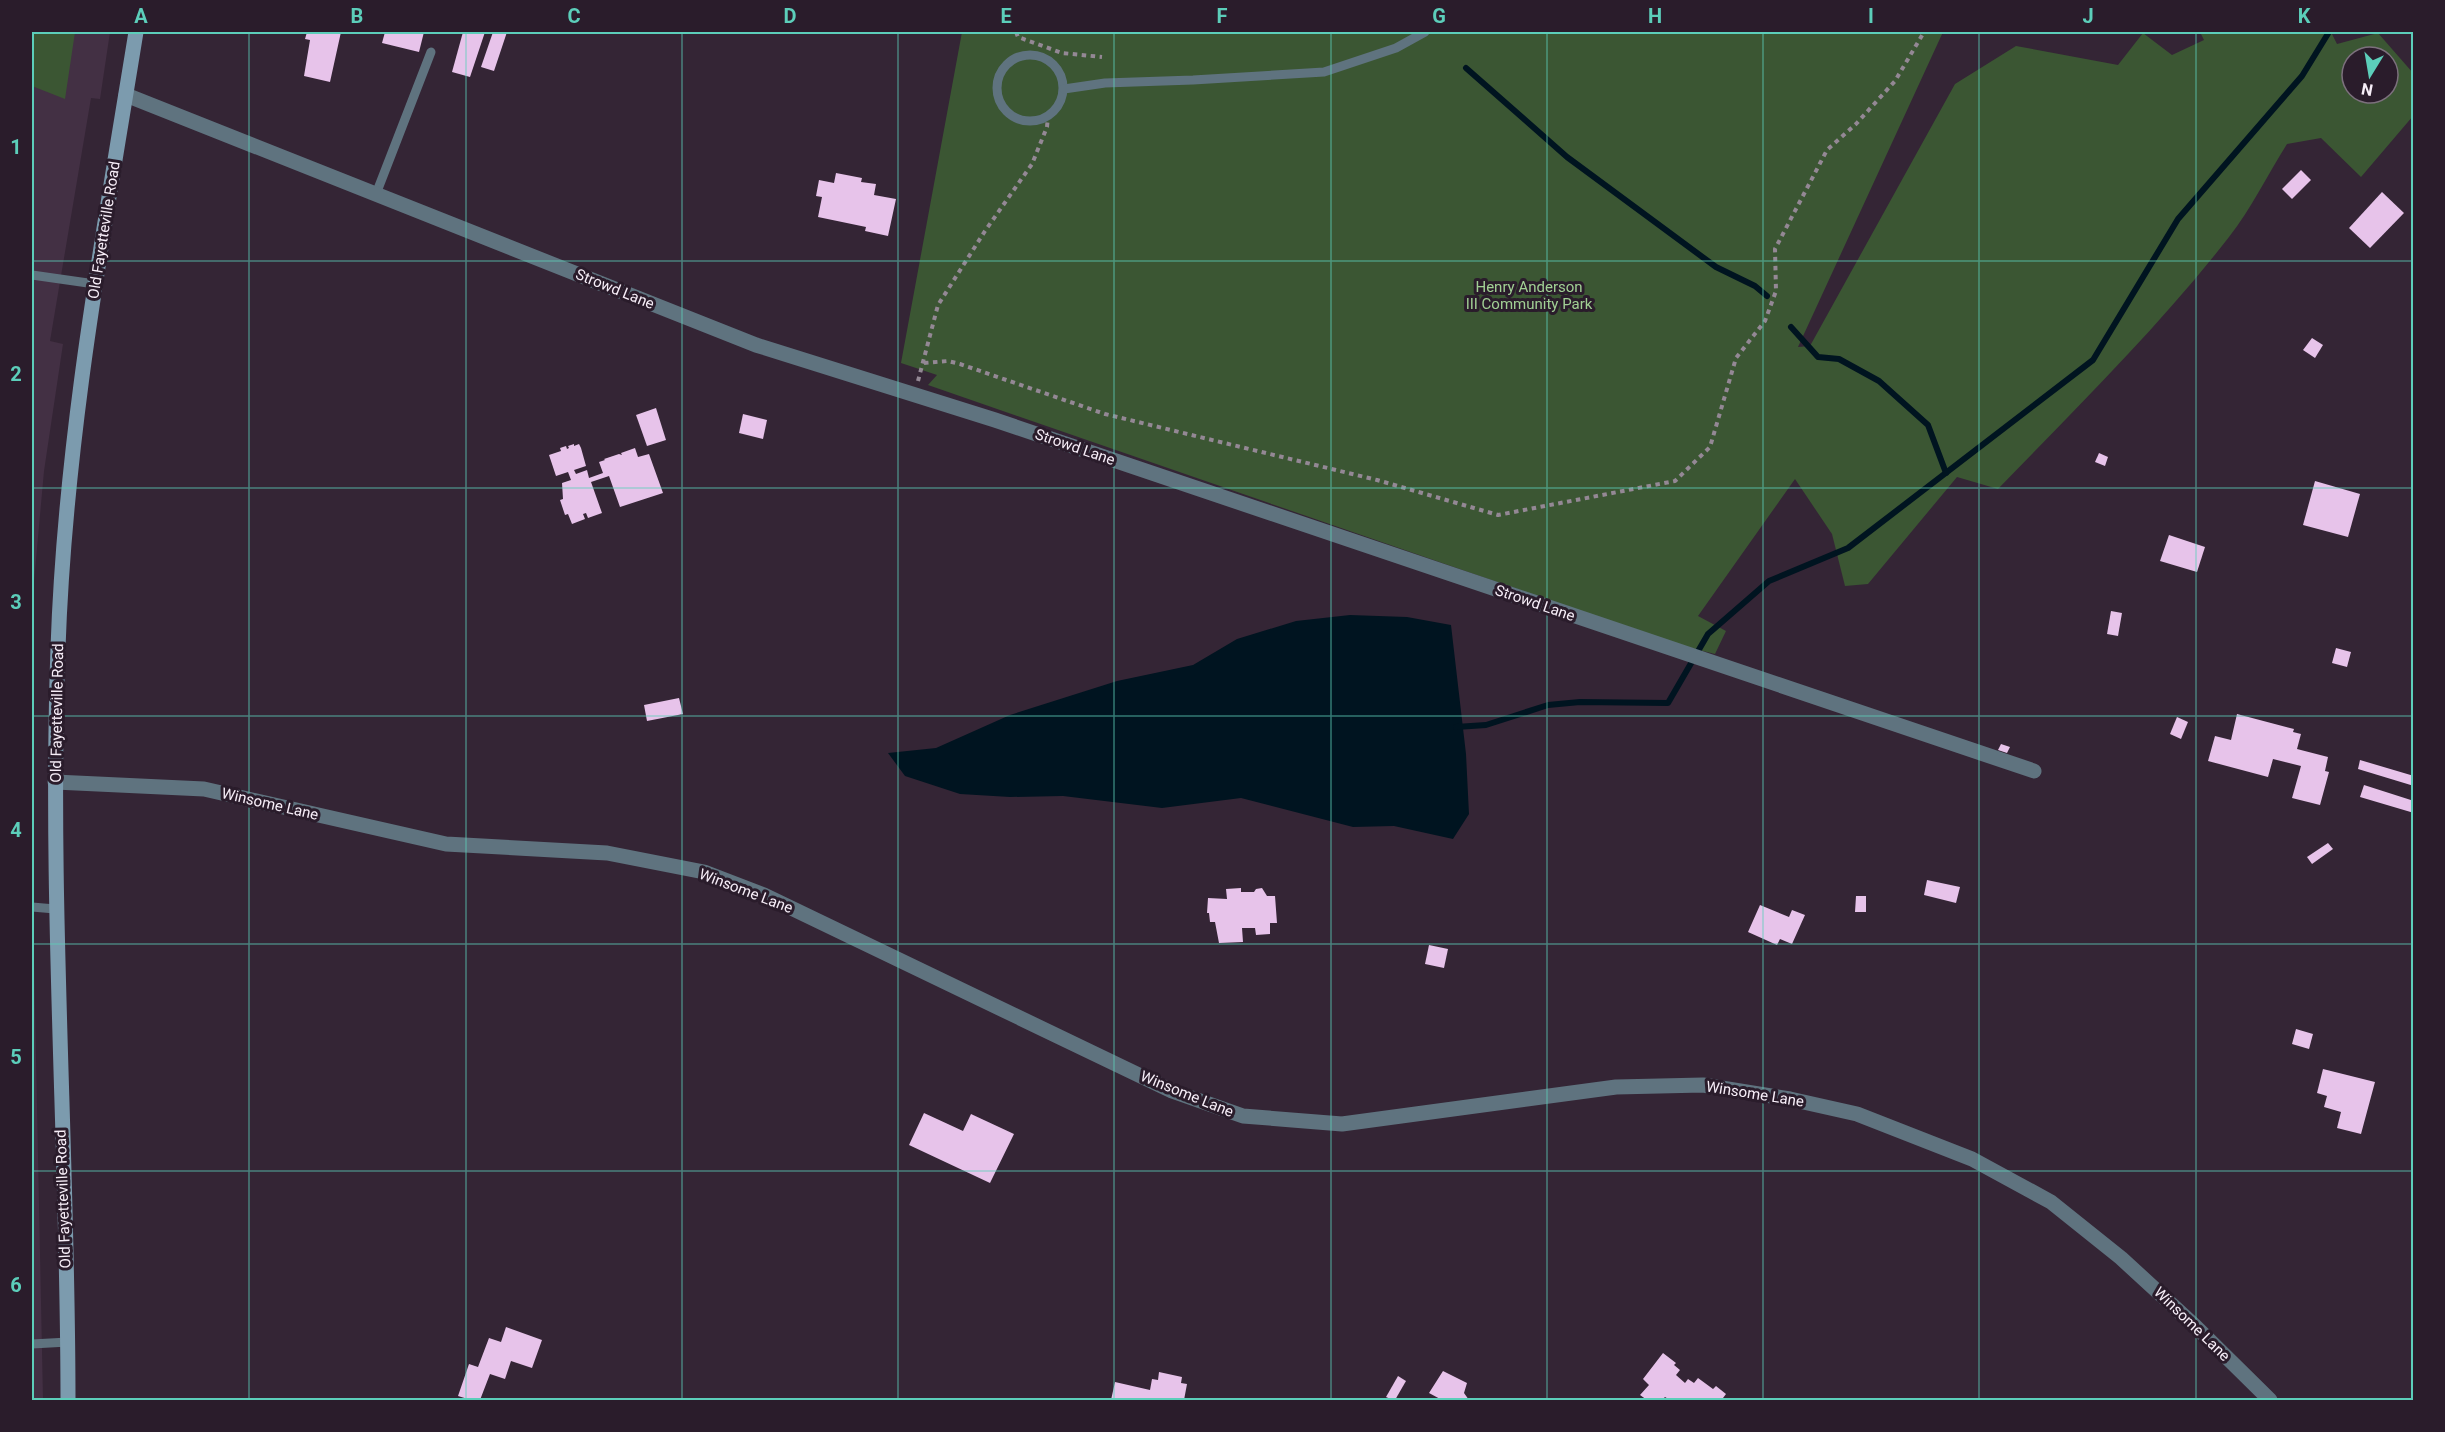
<svg xmlns="http://www.w3.org/2000/svg" width="2445" height="1432" font-family="Roboto,sans-serif">
	<rect width="100%" height="100%" fill="#342535"/>
	<g fill="#433044">
		<polygon points="32,32 110,32 100,99 91,98 50,341 63,344 44,471 33,593"/>
		<polygon points="32,960 34,960 43,1400 32,1400"/>
	</g>
	<g fill="#3b5633" fill-rule="evenodd">
		<polygon points="32,32 75,32 65,99 32,86"/>
		<path d="M962 32H1943L1798 347 1810 346 1955 84 2016 46 2118 65 2143 33 2172 55 2204 40 2200 32H2331L2337 44 2378 33 2413 73V116L2361 177 2321 138 2287 144C2268 174 2251 209 2229 237 2159 327 2077 407 1998 489L1957 477 1868 584 1845 586 1832 534 1795 479 1698 616 1726 631 1715 654 1679 645 928 385 937 375 901 363ZM2352 57H2388V93H2352Z"/>
	</g>
	<polygon fill="#001420" points="1350,615 1407,617 1451,625 1466,754 1469,814 1453,839 1394,826 1353,827 1241,798 1162,808 1063,796 1010,797 960,794 905,776 888,753 936,748 1010,715 1117,681 1193,665 1237,639 1296,621"/>
	<g fill="none" stroke-linecap="round" stroke-linejoin="round">
		<g stroke="#001420" stroke-width="6">
			<polyline points="1466,68 1567,157 1716,267 1755,286 1767,296"/>
			<polyline points="1791,327 1818,357 1839,359 1879,381 1928,425 1946,473"/>
			<polyline points="1456,727 1486,725 1548,705 1580,702 1668,703 1708,634 1769,581 1848,548 2093,360 2178,219 2302,76 2329,32"/>
		</g>
	</g>
	<g fill="#e7c3ea">
		<polygon points="307,32 341,32 330,82 304,76 310,40 305,39"/>
		<polygon points="385,32 424,32 419,52 382,43"/>
		<polygon points="463,32 485,32 470,77 452,72"/>
		<polygon points="493,32 507,32 494,71 481,67"/>
		<polygon points="2301,170 2311,180 2292,199 2282,189"/>
		<polygon points="836,173 862,178 861,182 876,184 874,195 896,199 888,236 865,231 866,227 818,217 822,197 816,196 819,180 834,183"/>
		<polygon points="2382,192 2404,213 2370,248 2349,228"/>
		<polygon points="2312,338 2323,345 2315,358 2303,350"/>
		<polygon points="656,408 666,440 647,446 636,415"/>
		<polygon points="743,414 767,420 763,439 739,433"/>
		<polygon points="574,444 574,446 579,444 581,448 586,466 574,470 576,474 587,470 589,478 603,473 599,462 605,460 604,459 619,454 622,455 621,453 635,448 638,457 649,454 663,493 620,507 609,476 591,482 602,513 588,518 586,513 583,514 585,519 572,524 568,514 565,515 560,500 563,499 562,483 571,480 568,472 556,476 549,455 561,451 560,448 566,446 567,449 569,448 568,446"/>
		<polygon points="2099,453 2108,457 2105,466 2095,462"/>
		<polygon points="2315,481 2360,494 2348,537 2303,525"/>
		<polygon points="2169,535 2205,547 2197,572 2160,561"/>
		<polygon points="2111,611 2122,613 2118,636 2107,634"/>
		<polygon points="2336,648 2351,652 2347,667 2332,663"/>
		<polygon points="679,698 683,714 647,721 644,705"/>
		<polygon points="2237,714 2294,729 2293,732 2301,734 2297,749 2328,757 2325,771 2329,772 2320,805 2292,798 2301,766 2273,759 2268,777 2208,761 2215,736 2231,740"/>
		<polygon points="2177,717 2188,722 2181,739 2170,734"/>
		<polygon points="2001,744 2010,747 2007,753 1998,750"/>
		<polygon points="2360,760 2414,776 2414,786 2358,769"/>
		<polygon points="2364,785 2414,801 2414,813 2360,797"/>
		<polygon points="2328,843 2333,849 2312,864 2307,857"/>
		<polygon points="1927,880 1960,887 1956,903 1924,895"/>
		<polygon points="1241,888 1241,892 1254,892 1256,889 1262,888 1267,896 1275,896 1277,923 1270,923 1270,934 1256,935 1255,928 1242,928 1243,942 1219,943 1215,922 1210,922 1209,913 1207,913 1208,898 1227,899 1226,889"/>
		<polygon points="1856,896 1866,896 1866,912 1855,912"/>
		<polygon points="1760,905 1789,917 1792,910 1805,915 1792,944 1780,939 1777,945 1748,932"/>
		<polygon points="1429,945 1448,949 1444,968 1425,964"/>
		<polygon points="2296,1029 2313,1034 2309,1049 2292,1044"/>
		<polygon points="2323,1069 2375,1082 2361,1134 2337,1128 2341,1112 2324,1107 2327,1096 2317,1093"/>
		<polygon points="924,1113 963,1131 971,1114 1014,1134 990,1183 909,1145"/>
		<polygon points="506,1327 542,1340 532,1368 511,1361 505,1379 490,1374 480,1400 471,1400 458,1396 469,1364 478,1367 489,1338 501,1342"/>
		<polygon points="1663,1353 1676,1363 1674,1365 1680,1370 1676,1375 1685,1383 1688,1379 1694,1383 1698,1378 1713,1389 1716,1386 1726,1394 1723,1398 1726,1400 1670,1400 1665,1397 1662,1400 1647,1400 1640,1395 1649,1385 1643,1379"/>
		<polygon points="1443,1371 1467,1383 1464,1393 1469,1400 1442,1400 1429,1393"/>
		<polygon points="1159,1372 1182,1377 1181,1383 1187,1384 1184,1400 1111,1400 1115,1382 1150,1390 1152,1379 1158,1380"/>
		<polygon points="1398,1376 1406,1381 1395,1400 1393,1400 1386,1397"/>
	</g>
	<g fill="none" stroke-linecap="round" stroke-linejoin="round">
		<g stroke="#948895" stroke-width="4" stroke-dasharray="4.5 4.5" stroke-linecap="butt">
			<polyline points="1016,32 1018,37 1062,53 1102,57"/>
			<polyline points="924,363 948,361 960,364 1105,414 1377,480 1498,515 1675,481 1710,447 1736,358 1765,321 1776,291 1775,249 1827,150 1856,124 1895,81 1924,32"/>
			<polyline points="918,381 938,305 985,231 1032,164 1047,127 1048,116"/>
		</g>
		<g stroke="#5f737f" stroke-width="9">
			<circle cx="1030" cy="88" r="33"/>
			<polyline points="1064,89 1105,83 1193,80 1324,72 1396,48 1425,32"/>
			<polyline points="376,194 431,52"/>
			<polyline points="32,275 95,284"/>
			<polyline points="32,907 55,909"/>
			<polyline points="32,1344 68,1342"/>
		</g>
		<g stroke="#5f737f" stroke-width="15">
			<polyline points="126,95 756,345 995,420 2034,771"/>
			<polyline points="55,782 204,789 446,844 607,853 704,872 764,895 1172,1091 1243,1116 1342,1124 1616,1087 1703,1085 1790,1099 1857,1114 1972,1159 2051,1202 2121,1258 2195,1326 2270,1400"/>
		</g>
		<path stroke="#7c9bae" stroke-width="15" d="M68 1400C68 1149 49 899 58 648 65 440 103 236 136 32"/>
	</g>
	<path fill="none" stroke="#5cceba" stroke-width="1.5" stroke-opacity="0.55" d="M249 32V1400M466 32V1400M682 32V1400M898 32V1400M1114 32V1400M1331 32V1400M1547 32V1400M1763 32V1400M1979 32V1400M2196 32V1400M32 261H2414M32 488H2414M32 716H2414M32 944H2414M32 1171H2414"/>
	<g text-anchor="middle" dominant-baseline="central" stroke-width="6" stroke-linejoin="round" paint-order="stroke">
		<g font-size="15" fill="#f7eef8" stroke="#2a1c2b">
			<text transform="translate(104 230) rotate(-81)">Old Fayetteville Road</text>
			<text transform="translate(615 289) rotate(22)">Strowd Lane</text>
			<text transform="translate(1075 447) rotate(19)">Strowd Lane</text>
			<text transform="translate(1535 603) rotate(19)">Strowd Lane</text>
			<text transform="translate(57 713) rotate(-89)">Old Fayetteville Road</text>
			<text transform="translate(270 804) rotate(13)">Winsome Lane</text>
			<text transform="translate(746 891) rotate(21)">Winsome Lane</text>
			<text transform="translate(1187 1094) rotate(22)">Winsome Lane</text>
			<text transform="translate(1755 1094) rotate(9)">Winsome Lane</text>
			<text transform="translate(63 1199) rotate(-92)">Old Fayetteville Road</text>
			<text transform="translate(2192 1324) rotate(44)">Winsome Lane</text>
		</g>
		<g font-size="15" fill="#a1d094" stroke="#2a1c2b">
			<text x="1529" y="287">Henry Anderson<tspan x="1529" dy="17">III Community Park</tspan></text>
		</g>
	</g>
	<rect width="2445" height="1432" fill="none" stroke="#2a1c2b" stroke-width="66"/>
	<g transform="translate(2370 75) rotate(191)"><circle r="28" fill="#2a1c2b" stroke="#7c707d" stroke-width="1.5"/>
	<path d="M0-4.5L10 22L0 15L-10 22Z" fill="#5cceba"/>
	<text y="-9" font-size="16" font-weight="bold" text-anchor="middle" fill="#f7eef8">N</text>
	</g>
	<rect x="33" y="33" width="2379" height="1366" fill="none" stroke="#5cceba" stroke-width="2"/>
	<g font-size="20" text-anchor="middle" font-weight="bold" fill="#5cceba">
		<text x="141" y="23">A</text>
		<text x="357" y="23">B</text>
		<text x="574" y="23">C</text>
		<text x="790" y="23">D</text>
		<text x="1006" y="23">E</text>
		<text x="1222" y="23">F</text>
		<text x="1439" y="23">G</text>
		<text x="1655" y="23">H</text>
		<text x="1871" y="23">I</text>
		<text x="2088" y="23">J</text>
		<text x="2304" y="23">K</text>
		<text x="16" y="154">1</text>
		<text x="16" y="381">2</text>
		<text x="16" y="609">3</text>
		<text x="16" y="837">4</text>
		<text x="16" y="1064">5</text>
		<text x="16" y="1292">6</text>
	</g>
</svg>
